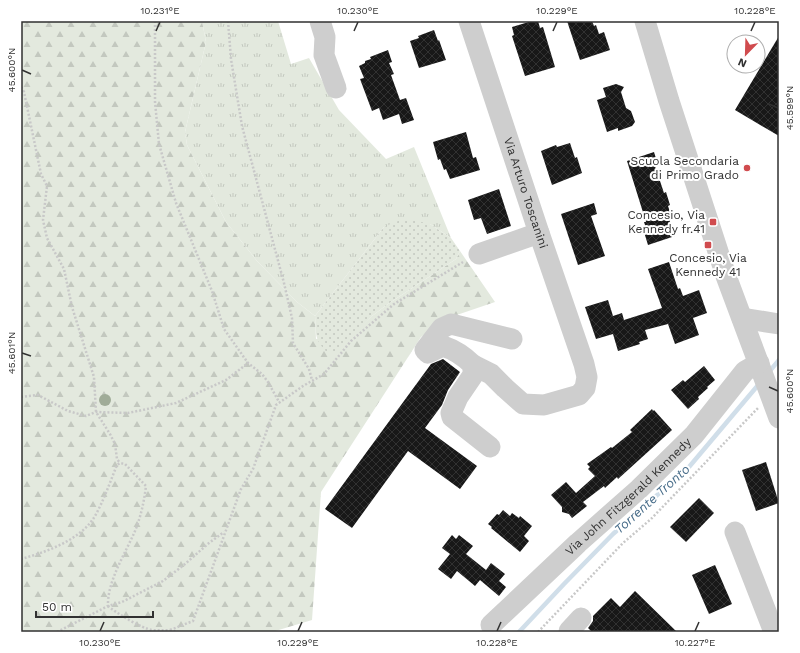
<svg xmlns="http://www.w3.org/2000/svg" width="800" height="653" font-family="'Work Sans',sans-serif">
	<defs>
		<pattern id="grass-tufts" width="24" height="20" patternUnits="userSpaceOnUse"><rect width="24" height="20" fill="#e3e9de"/><path d="M3 7l-1-3M5 7V3M7 7l1-3M15 17l-1-3M17 17v-4M19 17l1-3" fill="none" stroke="#c3c8bf"/></pattern>
		<pattern id="forest-firs" width="22" height="20" patternUnits="userSpaceOnUse"><rect width="22" height="20" fill="#e3e9de"/><path d="M5 1l3.5 6h-7zM16 11l3.5 6h-7z" fill="#c3c8bf"/></pattern>
		<pattern id="park-dots" width="8" height="8" patternUnits="userSpaceOnUse"><rect width="8" height="8" fill="#e3e9de"/><path d="M2 2h.1M6 6h.1" fill="none" stroke="#c3c8bf" stroke-width="1.8" stroke-linecap="round"/></pattern>
		<pattern id="building-cross-hatch" width="8" height="8" patternUnits="userSpaceOnUse"><rect width="8" height="8" fill="#181818"/><path d="M0 0l8 8M0 8l8-8" fill="none" stroke="#313131"/></pattern>
	</defs>
	<rect width="100%" height="100%" fill="#fff"/>
	<polygon fill="url(#grass-tufts)" points="202,21 278,21 291,64 309,58 339,110 386,159 414,147 451,238 430,224 384,227 315,316 297,302 257,261 226,222 187,145 185,132 206,42"/>
	<polygon fill="url(#forest-firs)" points="21,21 202,21 206,42 185,132 187,145 226,222 257,261 297,302 315,316 316,339 358,329 372,316 388,304 456,259 460,251 495,302 445,319 421,337 321,492 312,620 272,632 21,632"/>
	<path fill="url(#park-dots)" d="M405 218 430 224 451 238 460 251 456 259 388 304 372 316 336 353H328C314 340 316 334 315 316L384 227Z"/>
	<g fill="none" stroke-linecap="round" stroke-linejoin="round">
		<g stroke="#d0dee9" stroke-width="4.5">
			<polyline points="768,373 779,360"/>
			<polyline points="519,632 564,584 613,534 689,467 759,384"/>
		</g>
	</g>
	<g fill="url(#building-cross-hatch)">
		<polygon points="532,21 538,21 540,28 543,27 555,67 525,76 512,36 514,35 512,27"/>
		<polygon points="567,21 592,21 594,26 596,25 599,34 604,32 610,50 580,60"/>
		<polygon points="434,30 438,41 439,40 446,60 419,68 410,41 419,38 418,36"/>
		<polygon points="779,36 779,136 735,110"/>
		<polygon points="388,50 392,62 389,63 394,74 391,75 400,100 406,98 414,120 402,124 399,114 383,120 379,108 372,111 360,79 364,78 359,66 365,63 365,61 371,59 370,57"/>
		<polygon points="616,84 624,87 621,92 626,108 631,111 635,122 632,126 618,131 618,128 607,132 597,100 606,97 603,88"/>
		<polygon points="466,132 473,158 476,157 480,170 450,179 446,169 444,170 440,159 438,160 433,142"/>
		<polygon points="570,143 575,158 577,157 582,173 552,185 541,151 556,145 557,147"/>
		<polygon points="654,152 658,165 655,166 664,193 666,192 670,205 668,206 671,215 668,216 675,236 648,245 644,232 647,231 644,222 646,222 627,161"/>
		<polygon points="499,189 511,226 487,234 481,218 474,220 468,200"/>
		<polygon points="594,203 597,214 591,216 605,256 578,265 561,214"/>
		<polygon points="669,262 678,289 680,288 683,296 699,290 707,313 693,318 699,335 675,344 668,324 645,330 648,339 639,342 640,344 618,351 613,334 596,339 585,307 608,300 613,316 622,313 624,320 662,308 648,269"/>
		<polygon points="443,359 460,372 448,390 442,405 425,428 477,466 460,489 408,451 352,528 325,509 431,364"/>
		<polygon points="704,366 715,380 707,387 708,388 698,397 699,399 688,409 671,390 683,380 685,382"/>
		<polygon points="652,409 653,411 654,410 672,430 618,479 617,477 605,488 604,486 583,502 587,506 572,518 569,514 562,512 562,507 551,495 566,482 576,493 595,476 588,469 590,467 587,464 611,447 612,448 632,432 630,430"/>
		<polygon points="766,462 779,503 756,511 742,470"/>
		<polygon points="699,498 714,513 686,542 670,527"/>
		<polygon points="503,510 510,516 512,513 519,518 520,516 532,526 524,536 529,541 520,552 491,528 492,527 488,524 497,514 499,515"/>
		<polygon points="452,535 456,539 459,535 473,546 466,554 486,570 491,563 505,574 499,581 506,587 499,596 480,580 475,586 457,571 451,579 438,569 450,554 442,548"/>
		<polygon points="715,565 732,604 709,614 692,575"/>
		<polygon points="635,591 677,632 592,632 588,628 593,621 593,616 611,598 620,607"/>
	</g>
	<g fill="none" stroke-linecap="round" stroke-linejoin="round">
		<g stroke="#c8c8c8" stroke-width="2.5" stroke-dasharray="2 2" stroke-linecap="butt">
			<polyline points="155,21 155,102 159,144 176,203 212,291 224,329 248,363 262,374 268,382 279,402"/>
			<polyline points="228,21 231,59 242,126 284,283 292,318 293,343 309,369 312,380"/>
			<polyline points="21,87 24,92 41,174 47,186 43,220 47,238 64,269 72,307 94,377 96,412 110,434 115,444 117,459 120,463"/>
			<polyline points="21,397 38,395 68,411 86,416 96,412 128,413 176,403 226,380 248,363"/>
			<path d="M21 559C46 552 81 540 95 516 104 500 110 482 117 465L120 463 125 464 146 486C144 502 141 516 135 531 125 554 107 582 108 606"/>
			<path d="M108 606C116 613 143 629 152 630 161 631 169 629 178 632"/>
			<polyline points="170,630 193,621 241,489 253,469 276,405 303,386 324,374 351,341 394,304 463,262"/>
			<polyline points="57,632 108,606 122,602 163,581 185,564 209,543 224,532"/>
			<polyline points="538,632 623,543 651,519 758,408"/>
		</g>
		<g stroke="#cecece" stroke-width="21">
			<polyline points="320,21 325,37 324,55 336,88"/>
			<path id="s1" d="M469 21 539 233 584 364 587 377 585 388 579 395 544 405 523 404 505 388 491 374 473 365"/>
			<polyline points="645,21 669,101 726,276 779,418"/>
			<polyline points="479,254 539,233"/>
			<polyline points="742,318 779,324"/>
			<path d="M490 447 452 417 451 413 458 397 473 375V365C464 356 455 350 443 346L428 353 425 350 442 328 451 324 512 339"/>
			<polyline points="735,532 774,632"/>
			<path id="s2" d="M491 625 578 543 639 489 694 435 745 371 759 363"/>
			<polyline points="570,632 569,631 581,618"/>
		</g>
	</g>
	<circle fill="#a0ac98" cx="105" cy="400" r="6"/>
	<path fill="none" stroke="#313131" stroke-width="1.5" d="M156 31 160 22M354 31 358 22M553 31 557 22M751 31 755 22M22 70 31 74M769 104 778 108M22 353 31 356M769 387 778 391M100 631 104 622M298 631 302 622M497 631 501 622M695 631 699 622"/>
	<g fill="#d04b4e" stroke="#fff" stroke-width="1.5">
		<circle cx="747" cy="168" r="4"/>
		<rect x="709" y="218" width="8" height="8" rx="2"/>
		<rect x="704" y="241" width="8" height="8" rx="2"/>
	</g>
	<g text-anchor="middle" dominant-baseline="central" stroke-width="4" stroke-linejoin="round" paint-order="stroke">
		<g font-size="12" fill="#313131" stroke="#fff" text-anchor="end">
			<text x="739" y="161">Scuola Secondaria<tspan x="739" dy="14">di Primo Grado</tspan></text>
			<text x="705" y="215">Concesio, Via<tspan x="705" dy="14">Kennedy fr.41</tspan></text>
			<text x="708" y="258" text-anchor="middle">Concesio, Via<tspan x="708" dy="14">Kennedy 41</tspan></text>
		</g>
		<g font-size="12" fill="#313131" stroke="#fff">
			<text stroke="none"><textPath href="#s1" startOffset="181">Via Arturo Toscanini</textPath></text>
			<text stroke="none"><textPath href="#s2" startOffset="188">Via John Fitzgerald Kennedy</textPath></text>
		</g>
		<g font-size="13" font-style="italic" fill="#486d8a" stroke="#fff">
			<text transform="translate(652 499) rotate(-42)">Torrente Tronto</text>
		</g>
	</g>
	<rect width="800" height="653" fill="none" stroke="#ffffff" stroke-width="44"/>
	<g transform="translate(746 54) rotate(203)"><circle r="19" fill="#ffffff" stroke="#adadad"/>
	<path d="M0-3L7 15L0 10L-7 15Z" fill="#d04b4e"/>
	<text y="-6" font-size="11" font-weight="bold" text-anchor="middle" fill="#313131">N</text>
	</g>
	<path d="M36 611v6h117v-6" fill="none" stroke="#313131" stroke-width="2"/>
	<text x="42" y="611" font-size="12" fill="#313131" stroke="#ffffff" stroke-width="3" paint-order="stroke">50 m</text>
	<rect x="22" y="22" width="756" height="609" fill="none" stroke="#313131" stroke-width="1.5"/>
	<g font-size="10" text-anchor="middle" fill="#313131">
		<text x="160" y="14">10.231°E</text>
		<text x="358" y="14">10.230°E</text>
		<text x="557" y="14">10.229°E</text>
		<text x="755" y="14">10.228°E</text>
		<text transform="translate(11 70) rotate(-90)" y="4">45.600°N</text>
		<text transform="translate(789 108) rotate(-90)" y="4">45.599°N</text>
		<text transform="translate(11 353) rotate(-90)" y="4">45.601°N</text>
		<text transform="translate(789 391) rotate(-90)" y="4">45.600°N</text>
		<text x="100" y="646">10.230°E</text>
		<text x="298" y="646">10.229°E</text>
		<text x="497" y="646">10.228°E</text>
		<text x="695" y="646">10.227°E</text>
	</g>
</svg>
